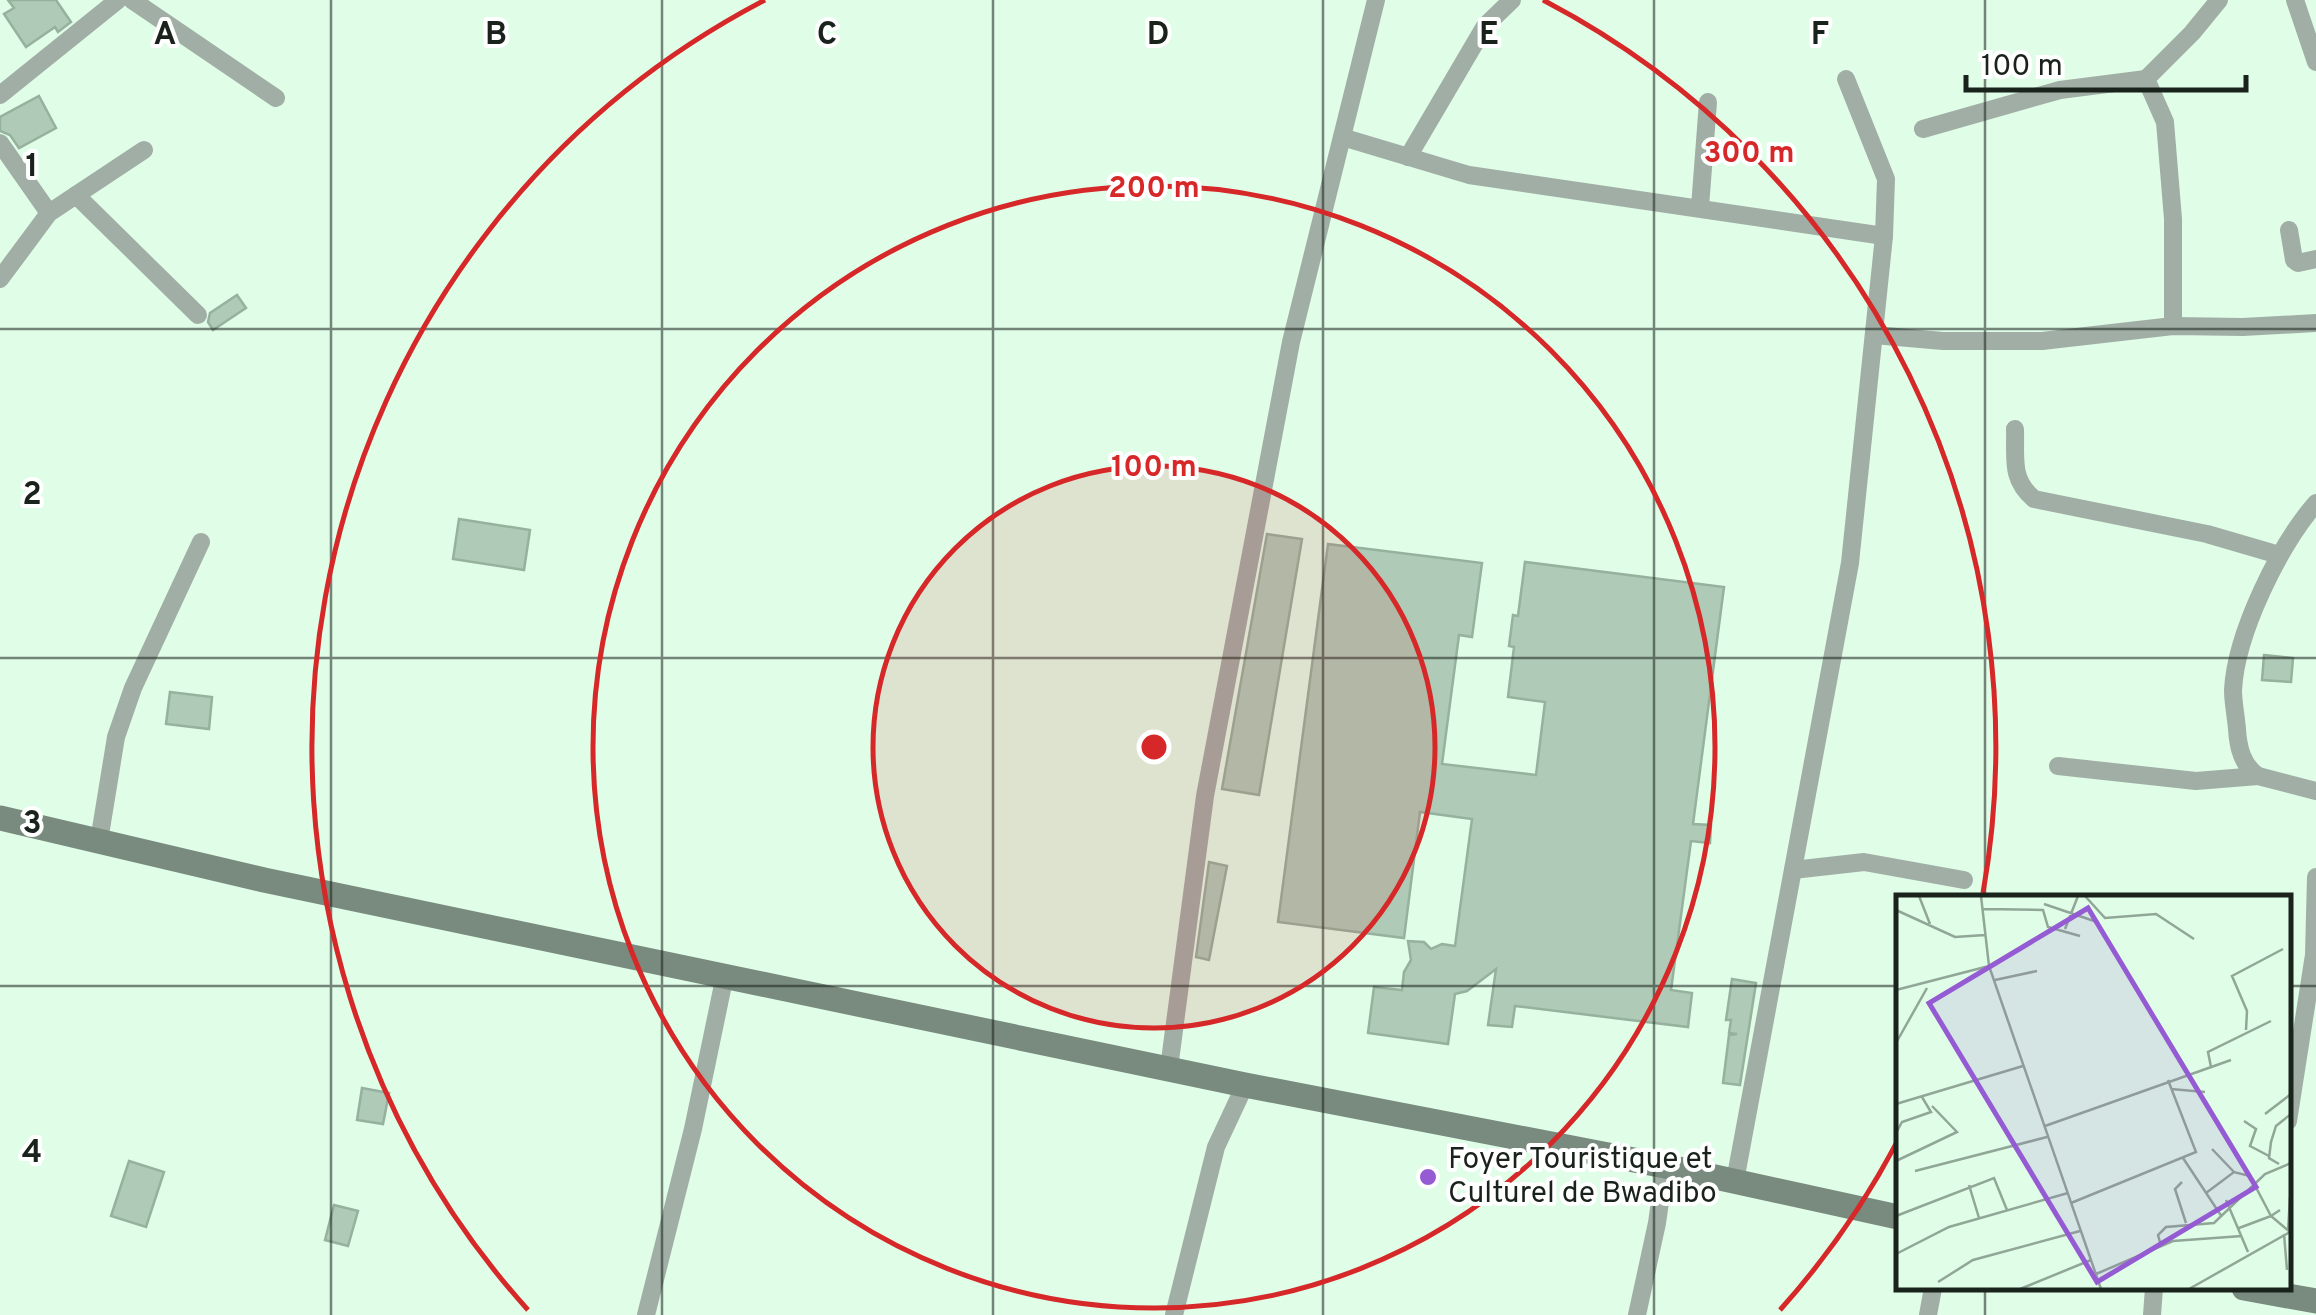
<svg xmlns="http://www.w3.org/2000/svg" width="2316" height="1315" font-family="Overpass,sans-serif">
	<rect width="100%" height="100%" fill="#e0fde8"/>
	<g fill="#afcbb7" stroke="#96b19d" stroke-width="2.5">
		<polygon points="8,0 56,0 71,22 58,32 55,27 26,47 4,14 14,8"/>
		<polygon points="39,96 56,128 19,148 10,135 0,131 0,117"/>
		<polygon points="237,295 246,308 213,330 208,322 210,313"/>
		<polygon points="459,519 530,530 524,570 453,559"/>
		<polygon points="1267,534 1302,539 1259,795 1222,789"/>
		<polygon points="1328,544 1482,563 1472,637 1459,635 1442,764 1536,775 1545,702 1508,697 1514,647 1509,646 1513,615 1518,616 1525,562 1724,587 1693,824 1711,825 1710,843 1691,841 1671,990 1692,993 1688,1027 1515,1006 1512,1027 1488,1025 1496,969 1467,991 1455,994 1448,1044 1368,1033 1374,987 1402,990 1404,972 1411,960 1408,941 1424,942 1431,949 1442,944 1455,946 1472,819 1420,812 1404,938 1278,922"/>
		<polygon points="2264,655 2293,658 2291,682 2262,680"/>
		<polygon points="170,692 212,697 209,729 166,724"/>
		<polygon points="1209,862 1227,866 1209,960 1196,957"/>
		<polygon points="1732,979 1756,983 1740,1085 1723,1083 1729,1035 1737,1034 1729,1033 1731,1020 1726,1020"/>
		<polygon points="362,1088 389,1093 383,1124 357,1120"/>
		<polygon points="129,1161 164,1172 146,1227 111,1216"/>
		<polygon points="334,1205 358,1211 348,1246 325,1240"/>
	</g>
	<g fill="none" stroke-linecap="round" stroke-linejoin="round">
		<g stroke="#a1aea5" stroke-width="18">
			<polyline points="132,0 276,98"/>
			<polyline points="2295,0 2316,62"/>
			<polyline points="1846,79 1886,179 1884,236"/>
			<polyline points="0,95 118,0"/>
			<polyline points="1923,129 2060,90 2146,79"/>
			<polyline points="1342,137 1469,175 1884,236 1850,563 1735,1181"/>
			<polyline points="0,143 49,213"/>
			<polyline points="1408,157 1485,26 1512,0"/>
			<polyline points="76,195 198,315"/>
			<polyline points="1700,207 1708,102"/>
			<polyline points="2289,230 2294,260 2298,263 2316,259"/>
			<polyline points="0,279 49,213 144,150"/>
			<polyline points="2173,326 2173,219 2165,122 2146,79 2192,33 2219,0"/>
			<polyline points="1874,335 1943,341 2042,341 2173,326 2243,327 2316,323"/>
			<path d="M2015 429C2016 458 2010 479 2034 499L2207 534 2279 555"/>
			<path d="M2316 503C2279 546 2236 633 2233 690 2233 703 2236 716 2237 729 2238 747 2242 765 2258 776L2316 791"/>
			<polyline points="2058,766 2196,781 2258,776"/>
			<polyline points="99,841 116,737 133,688 201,542"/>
			<polyline points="1793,870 1864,862 1964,880"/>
			<polyline points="1169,1068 1205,796 1291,342 1376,0"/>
			<polyline points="2288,1121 2314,955 2316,877"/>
			<polyline points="646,1315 693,1129 725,975"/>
			<polyline points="1174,1315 1216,1147 1245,1085"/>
			<polyline points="1637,1315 1657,1223 1665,1166"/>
			<polyline points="1928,1315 1933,1288"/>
			<polyline points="2152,1315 2154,1288"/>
		</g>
		<g stroke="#798b7e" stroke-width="25">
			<polyline points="0,818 264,880 1245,1085 1665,1166 1898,1217"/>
			<polyline points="2244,1288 2316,1301"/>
		</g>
	</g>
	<path fill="none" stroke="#19231c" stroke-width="2.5" stroke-opacity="0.55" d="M331 0V1315M662 0V1315M993 0V1315M1323 0V1315M1654 0V1315M1985 0V898M0 329H2316M0 658H2316M0 986H1898M2288 986H2316M1985 1288V1315"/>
	<circle cx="1154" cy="747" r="281" fill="#d62828" fill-opacity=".12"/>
	<g fill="none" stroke="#d62828" stroke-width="5">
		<circle cx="1154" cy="747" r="281"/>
		<circle cx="1154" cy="747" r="561"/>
		<path d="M1897 1142A842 842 0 0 1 1780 1310M528 1310A842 842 0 0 1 765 0M1543 0A842 842 0 0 1 1983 893"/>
	</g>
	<circle fill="#955bd3" stroke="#fff" stroke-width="4" cx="1428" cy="1177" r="10"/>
	<g text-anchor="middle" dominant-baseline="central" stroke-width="8" stroke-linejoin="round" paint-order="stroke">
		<g font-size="30" fill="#19231c" stroke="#fff" text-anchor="start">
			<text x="1448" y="1160">Foyer Touristique et<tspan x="1448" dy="34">Culturel de Bwadibo</tspan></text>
		</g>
	</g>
	<g transform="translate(1896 895)">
		<rect width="395" height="395" fill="#e0fde8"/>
		<path fill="none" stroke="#90a696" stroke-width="2.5" d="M23 1 34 29M85 1 93 71 205 394M189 1 209 23 260 19 298 44M148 9 201 27M87 14 147 15 152 32 184 41M0 15 59 42 89 40M169 34 182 1M99 85 141 76M0 95 93 71M350 135 351 116 336 81 387 54M0 148 31 93M315 172 312 157 375 126M275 194 309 197M0 209 127 171M369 219 395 199M348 226 360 234 354 251 373 261M149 231 335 165M0 238 6 227 35 217 26 202M316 254 338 277M287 263 326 322M0 266 61 237 36 211M383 269 373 263 375 247 380 231 395 219M19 276 151 242M286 287 279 294 290 328M73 290 83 323M310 298 338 277 354 281 375 321 384 315M330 305 352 357M175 308 300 257 272 185M0 321 98 283 111 315M343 333 375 321 394 337M392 336 394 302M388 339 391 375M265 351 262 340 270 332 318 328 369 279 395 268M0 359 53 332 172 298M200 379 277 346 346 341M42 387 77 365 184 336M124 394 195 365M293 394 394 337"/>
		<path fill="#955bd3" fill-opacity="0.15" stroke="#955bd3" stroke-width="5" d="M192 13 360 292 201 387 33 108Z"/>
		<rect width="395" height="395" fill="none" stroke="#19231c" stroke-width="5"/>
	</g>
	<g font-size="32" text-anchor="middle" font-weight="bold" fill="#19231c" stroke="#fff" stroke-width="8" stroke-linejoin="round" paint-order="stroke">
		<text x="165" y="44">A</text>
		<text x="496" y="44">B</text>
		<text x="827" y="44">C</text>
		<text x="1158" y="44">D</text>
		<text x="1489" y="44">E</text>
		<text x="1820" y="44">F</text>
		<text x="32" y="176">1</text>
		<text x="32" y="504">2</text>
		<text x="32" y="833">3</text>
		<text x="32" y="1162">4</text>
	</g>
	<circle cx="1154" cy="747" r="15" fill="#d62828" stroke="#fff" stroke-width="5"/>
	<g font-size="30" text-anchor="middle" font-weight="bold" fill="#d62828" stroke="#fff" stroke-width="8" stroke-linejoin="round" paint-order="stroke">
		<text x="1749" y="162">300 m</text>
		<text x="1154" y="197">200 m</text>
		<text x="1154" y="476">100 m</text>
	</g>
	<path d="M1966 75v15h280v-15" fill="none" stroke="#19231c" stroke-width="5"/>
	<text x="1981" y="75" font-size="30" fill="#19231c" stroke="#ffffff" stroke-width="8" paint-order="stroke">100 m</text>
</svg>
